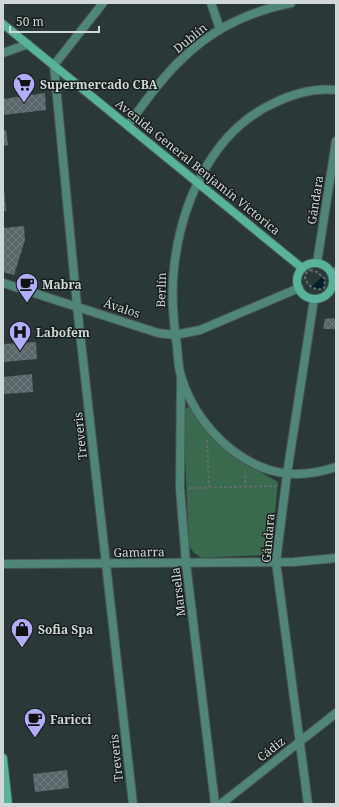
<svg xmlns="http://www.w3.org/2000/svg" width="339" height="807" font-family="'Noto Serif',serif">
	<defs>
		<pattern id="building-cross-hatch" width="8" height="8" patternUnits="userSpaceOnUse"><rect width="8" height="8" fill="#59676a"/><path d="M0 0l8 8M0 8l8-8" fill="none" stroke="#707c7f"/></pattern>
	</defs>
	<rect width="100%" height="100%" fill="#2a3837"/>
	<polygon fill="#3a6a4d" points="188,407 192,408 211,435 229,454 278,482 271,551 263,555 202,558 194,553 189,546 183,410"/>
	<path fill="#001f2d" d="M322 277 325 279 324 288C320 290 316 290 311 287Z"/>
	<g fill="url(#building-cross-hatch)">
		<polygon points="45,93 46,110 3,115 3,99"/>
		<polygon points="6,130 8,145 3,146 3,131"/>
		<polygon points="3,188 4,188 6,211 3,211"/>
		<polygon points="24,226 25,240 14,275 3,272 3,228"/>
		<polygon points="333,318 336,320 336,329 323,329 325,319"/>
		<polygon points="36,342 37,359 3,362 3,344"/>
		<polygon points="32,374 33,392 3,394 3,377"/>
		<polygon points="67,770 69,788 35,792 33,774"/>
	</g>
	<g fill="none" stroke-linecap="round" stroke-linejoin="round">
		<g stroke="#485554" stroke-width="10">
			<g id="street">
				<polyline points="103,3 54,65 77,306 133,804"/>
				<polyline points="211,3 220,29"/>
				<polyline points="3,53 28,44"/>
				<path d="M336 90C314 88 292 94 272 104 211 133 181 204 174 268 171 294 173 320 177 346 178 356 178 367 181 376 190 407 212 437 239 455 270 476 300 479 336 467"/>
				<path d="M128 125C145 102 162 77 184 57 214 28 251 11 291 3"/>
				<polyline points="317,263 336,141"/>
				<polyline points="332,273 336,271"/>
				<polyline points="3,283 158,333 175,335 200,330 299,288"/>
				<polyline points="181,378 180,488 186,563 215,804"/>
				<polyline points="3,564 294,562 336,558"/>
				<polyline points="221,804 336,713"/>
				<polyline points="308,804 276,562 287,474 314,299"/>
			</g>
		</g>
		<g stroke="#485554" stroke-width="10">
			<g id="secondary">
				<polyline points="3,24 302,268"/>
				<circle cx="315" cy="281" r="18"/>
				<polyline points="3,758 8,804"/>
			</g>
		</g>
		<g stroke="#616d6c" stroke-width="2" stroke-dasharray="3 2" stroke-linecap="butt">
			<path d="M310 270 317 272 325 279 324 288C316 292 307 286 305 277L306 273Z"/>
			<polyline points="207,440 209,487"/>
			<polyline points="189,488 276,486"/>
			<polyline points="245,488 245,471"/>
		</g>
		<use href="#street" stroke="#4f8677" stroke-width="8"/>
		<use href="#secondary" stroke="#57b39b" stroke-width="8"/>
	</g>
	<defs>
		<g id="supermarket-pin" transform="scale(1.15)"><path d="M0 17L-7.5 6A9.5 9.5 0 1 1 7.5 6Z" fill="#b2adf9" stroke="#181e1d"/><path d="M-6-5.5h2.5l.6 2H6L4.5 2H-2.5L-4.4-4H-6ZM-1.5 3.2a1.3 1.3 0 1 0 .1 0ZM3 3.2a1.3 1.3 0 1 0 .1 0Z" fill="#111"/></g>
		<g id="cafe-pin" transform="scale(1.15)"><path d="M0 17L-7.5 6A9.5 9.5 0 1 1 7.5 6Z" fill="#b2adf9" stroke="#181e1d"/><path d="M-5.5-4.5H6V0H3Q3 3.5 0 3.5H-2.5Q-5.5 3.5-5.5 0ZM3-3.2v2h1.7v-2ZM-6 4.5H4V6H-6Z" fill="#111"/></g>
		<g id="hospital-pin" transform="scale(1.15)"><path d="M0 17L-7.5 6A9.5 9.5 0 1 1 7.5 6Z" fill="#b2adf9" stroke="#181e1d"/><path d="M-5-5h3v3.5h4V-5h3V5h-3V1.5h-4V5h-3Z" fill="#111"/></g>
		<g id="shop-pin" transform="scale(1.15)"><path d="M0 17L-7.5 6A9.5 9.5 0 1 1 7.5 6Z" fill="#b2adf9" stroke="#181e1d"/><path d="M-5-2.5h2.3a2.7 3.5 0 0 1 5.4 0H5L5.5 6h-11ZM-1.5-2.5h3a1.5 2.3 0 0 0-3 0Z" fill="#111"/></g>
	</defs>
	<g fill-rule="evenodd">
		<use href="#supermarket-pin" x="24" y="84"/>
		<use href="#cafe-pin" x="27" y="284"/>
		<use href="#hospital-pin" x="20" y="332"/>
		<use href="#shop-pin" x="22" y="629"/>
		<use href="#cafe-pin" x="35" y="719"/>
	</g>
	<g text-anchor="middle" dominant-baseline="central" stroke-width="3" stroke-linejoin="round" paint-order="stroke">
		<g font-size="12" fill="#cfd8d7" stroke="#181e1d">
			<text transform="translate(190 38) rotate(-39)">Dublín</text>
			<text transform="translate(198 167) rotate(39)">Avenida General Benjamín Victorica</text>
			<text transform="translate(315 200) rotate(-81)">Gándara</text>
			<text transform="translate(161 290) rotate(-88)">Berlín</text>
			<text transform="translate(122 308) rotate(18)">Ávalos</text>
			<text transform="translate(80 436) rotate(-96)">Treveris</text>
			<text transform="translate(268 538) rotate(-85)">Gándara</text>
			<text transform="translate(139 552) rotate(-1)">Gamarra</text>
			<text transform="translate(178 592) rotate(-97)">Marsella</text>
			<text transform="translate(271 749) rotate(-38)">Cádiz</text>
			<text transform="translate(116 758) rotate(-96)">Treveris</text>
		</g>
		<g font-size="12" font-weight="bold" fill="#cfd8d7" stroke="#181e1d" text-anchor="start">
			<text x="40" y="84">Supermercado CBA</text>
			<text x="42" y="284">Mabra</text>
			<text x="36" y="332">Labofem</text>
			<text x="38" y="629">Sofia Spa</text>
			<text x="50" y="719">Faricci</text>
		</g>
	</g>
	<rect width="339" height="807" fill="none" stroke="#cfd8d7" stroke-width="8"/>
	<path d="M10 26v6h89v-6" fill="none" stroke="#cfd8d7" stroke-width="2"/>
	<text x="16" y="26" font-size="12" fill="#cfd8d7" stroke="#181e1d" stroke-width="3" paint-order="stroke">50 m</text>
</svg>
